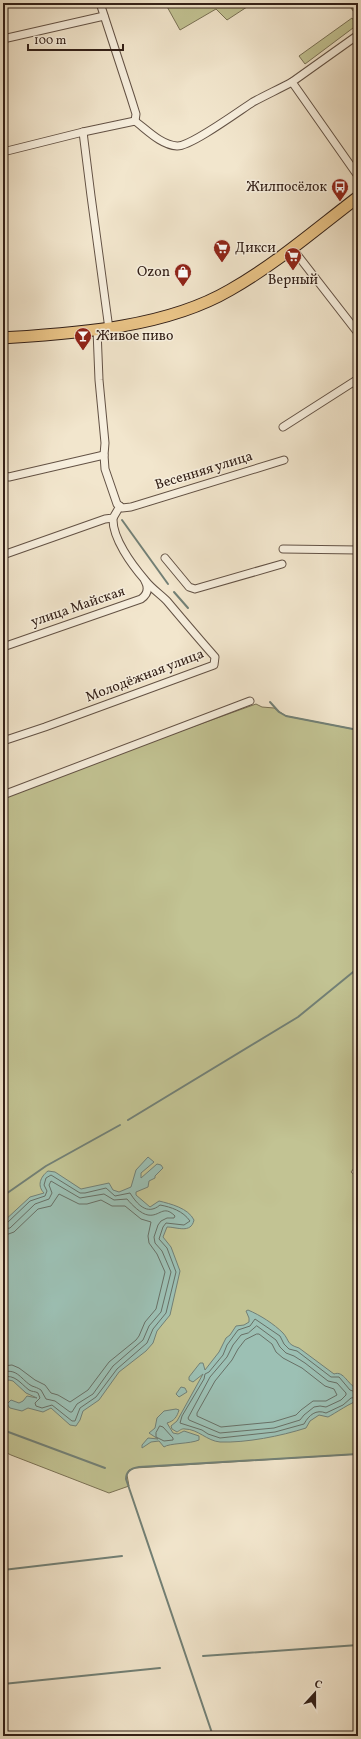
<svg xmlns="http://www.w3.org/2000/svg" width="361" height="1739" font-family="Vollkorn,serif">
	<rect width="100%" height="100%" fill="#f2e6cd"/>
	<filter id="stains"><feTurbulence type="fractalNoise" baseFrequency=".005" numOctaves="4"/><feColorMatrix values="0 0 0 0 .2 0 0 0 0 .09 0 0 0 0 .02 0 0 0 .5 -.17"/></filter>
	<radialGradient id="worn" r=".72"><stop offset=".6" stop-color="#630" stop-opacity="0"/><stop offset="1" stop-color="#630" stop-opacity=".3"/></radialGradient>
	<g fill="#c2c393" stroke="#7a7256">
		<polygon points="165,3 253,3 227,20 216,9 180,30"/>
		<polygon points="347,3 358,3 358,17"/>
		<polygon points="352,18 357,25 305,64 299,56"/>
		<polygon points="256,704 262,707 274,708 286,716 358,730 358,1163 351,1172 358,1178 358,1454 135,1468 129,1470 127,1475 129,1486 109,1493 11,1455 3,1451 3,795"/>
	</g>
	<g fill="#9cc0b4" stroke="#728076">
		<path d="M148 1157 154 1162 141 1173V1178L157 1164 161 1165 163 1168 155 1176V1178L149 1181 148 1187 136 1192V1195L150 1207 159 1201C171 1204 188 1208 194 1220 191 1234 177 1227 167 1227L163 1237 171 1247 180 1271 170 1315 157 1331 153 1343 146 1351 119 1372 99 1400 83 1411 80 1420 76 1426 70 1425 51 1408 43 1412 28 1408 22 1411 10 1408 7 1404 11 1400 19 1403 23 1401 27 1396 37 1398 26 1393 13 1381 9 1380 3 1382V1222L30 1197 44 1193C37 1186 40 1177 48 1171L55 1172 81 1189 109 1183 113 1190 119 1192 131 1187 136 1170Z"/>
		<path d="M248 1310C260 1315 274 1324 283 1333 290 1341 286 1344 299 1348L334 1374C344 1370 348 1386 358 1389V1401C353 1401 334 1414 328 1417L319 1415 310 1421 306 1428C281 1436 246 1443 220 1442 207 1441 198 1429 185 1429 182 1428 179 1431 177 1432L172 1429 171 1426 177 1421 203 1374 193 1382 189 1380V1377L200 1363H203L205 1370 219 1352 226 1338 230 1335 236 1326 244 1325 249 1322V1318L246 1311Z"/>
		<polygon points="181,1387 185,1388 187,1392 179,1397 176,1394"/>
		<path d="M176 1409 179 1410C177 1417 174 1421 167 1423L173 1433 178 1434 184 1431 199 1436V1440C190 1444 169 1443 164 1447L159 1441 151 1442 142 1448V1445L148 1438 158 1439 149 1433 155 1428 157 1418 164 1411Z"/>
	</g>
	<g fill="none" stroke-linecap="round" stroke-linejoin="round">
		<g stroke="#687066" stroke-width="1">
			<path d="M3 1224 7 1223 30 1201 45 1196 47 1191 44 1185 46 1178 51 1175 80 1193H85L106 1188 115 1196 130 1193C137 1204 147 1216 160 1205 171 1207 183 1211 190 1221L184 1225 166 1223 163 1227 159 1239 167 1248 176 1272 166 1313 153 1329 147 1343 117 1369 96 1397 80 1408 75 1421H72L52 1405 42 1408 36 1406 35 1403 40 1398 38 1393C35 1391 32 1392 29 1390 20 1383 15 1374 3 1377"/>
			<path d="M3 1229 10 1228 35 1204 49 1199 52 1193 49 1185 51 1181 80 1198 104 1194 114 1200 127 1199C132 1205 141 1214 148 1215 160 1217 163 1204 175 1216L174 1218H167L161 1221 158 1225 154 1237 155 1243 162 1251 171 1272 161 1312 149 1326 143 1340 113 1366 93 1394 77 1404 72 1412H70L55 1401 46 1399 41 1390C38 1388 35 1387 32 1386 21 1380 18 1368 3 1372"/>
			<polyline points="3,1236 14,1232 38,1209 51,1206 59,1194 79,1204 87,1204 101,1200 112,1206 125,1206 141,1219 151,1222 148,1236 149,1243 157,1254 165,1272 156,1309 145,1322 139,1336 136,1340 109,1362 88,1390 70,1402 58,1395 51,1393 45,1385 35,1380 19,1368 12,1365 3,1366"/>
			<polygon points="257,1326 276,1340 280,1347 286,1353 294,1356 305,1363 328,1381 337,1383 346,1393 346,1395 341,1400 326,1407 320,1406 314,1407 304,1415 300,1420 274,1428 220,1433 189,1420 188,1418 210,1377 227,1357 233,1345 241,1335 248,1333"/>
			<polygon points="257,1334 259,1334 272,1344 276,1352 283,1358 302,1368 325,1386 334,1389 337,1395 326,1401 313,1401 301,1410 296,1415 273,1422 221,1427 197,1416 197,1413 215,1381 232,1360 238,1349 245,1340"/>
			<path d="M358 1393 350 1390 339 1377H331L297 1351 289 1349 284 1344 280 1336 255 1319 250 1326 238 1330 227 1345 223 1355 209 1372 205 1374 204 1379 182 1416 180 1423 202 1430 208 1434 220 1438 275 1432 304 1424C309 1415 316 1409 326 1413L343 1405 351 1398 358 1397"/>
			<polygon points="160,1426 163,1427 173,1438 173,1440 164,1441 156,1437 156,1433"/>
		</g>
		<g stroke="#728076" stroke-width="2">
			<polyline points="122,520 168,584"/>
			<polyline points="174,592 188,608"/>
			<polyline points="270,702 279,712 286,716 358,730"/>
			<polyline points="128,1120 298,1017 358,968"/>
			<polyline points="3,1196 46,1166 120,1125"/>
			<polyline points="3,1430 105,1468"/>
			<polyline points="3,1570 122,1556"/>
			<polyline points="203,1656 358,1645"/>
			<polyline points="3,1684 160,1668"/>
			<path d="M213 1736 126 1479C126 1471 132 1468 139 1467L358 1454"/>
		</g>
		<g stroke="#635245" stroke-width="9">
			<g id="street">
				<polyline points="100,3 131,98 136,114 135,121"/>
				<polyline points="358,35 292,82 358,176"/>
				<polyline points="3,39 104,16"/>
				<path d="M135 121C147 130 161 145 177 146 190 147 239 111 253 102 266 95 279 89 292 82"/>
				<polyline points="83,132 91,196 109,329"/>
				<polyline points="3,152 83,132 135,121"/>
				<polyline points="292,248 358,333"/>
				<polyline points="97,330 99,380 105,443 104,455 105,469 117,504 122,508 131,507 284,460"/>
				<polyline points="283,427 358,379"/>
				<polyline points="3,476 9,477 104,455"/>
				<polyline points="283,549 358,550"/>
				<polyline points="3,555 105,519 113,518 120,506"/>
				<polyline points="165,558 189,587 195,589 282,564"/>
				<path d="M3 647 141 599C148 594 149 588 145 581"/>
				<path d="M3 741 45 727 214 665 215 657C199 639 183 620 167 601 160 594 151 588 145 580 132 565 112 538 113 518"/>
				<polyline points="3,795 250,701"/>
			</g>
		</g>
		<g stroke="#332018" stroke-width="13">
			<path id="primary" d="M3 338C77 333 165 328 230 290 276 264 316 229 358 197"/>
		</g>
		<use href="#street" stroke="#f7efde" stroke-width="7"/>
		<use href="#primary" stroke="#e9c386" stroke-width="11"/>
	</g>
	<defs>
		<g id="bus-pin" transform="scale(0.9)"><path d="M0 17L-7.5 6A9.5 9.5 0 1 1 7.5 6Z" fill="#8f2418" stroke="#f7efde"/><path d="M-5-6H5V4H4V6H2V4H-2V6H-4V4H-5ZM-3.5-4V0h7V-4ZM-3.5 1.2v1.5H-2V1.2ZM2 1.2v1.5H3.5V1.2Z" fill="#fff"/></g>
		<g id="supermarket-pin" transform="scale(0.9)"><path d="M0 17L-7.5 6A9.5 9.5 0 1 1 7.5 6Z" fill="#8f2418" stroke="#f7efde"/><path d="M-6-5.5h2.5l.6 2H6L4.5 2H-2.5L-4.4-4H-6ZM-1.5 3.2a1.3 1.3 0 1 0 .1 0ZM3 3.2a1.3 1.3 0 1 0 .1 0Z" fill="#fff"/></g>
		<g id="shop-pin" transform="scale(0.9)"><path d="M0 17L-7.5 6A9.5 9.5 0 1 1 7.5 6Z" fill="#8f2418" stroke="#f7efde"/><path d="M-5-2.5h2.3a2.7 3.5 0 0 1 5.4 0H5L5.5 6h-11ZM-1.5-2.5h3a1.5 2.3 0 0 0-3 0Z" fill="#fff"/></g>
		<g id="bar-pin" transform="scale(0.9)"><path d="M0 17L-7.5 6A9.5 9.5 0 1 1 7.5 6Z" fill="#8f2418" stroke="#f7efde"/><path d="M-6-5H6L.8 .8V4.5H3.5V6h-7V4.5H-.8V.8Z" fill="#fff"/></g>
	</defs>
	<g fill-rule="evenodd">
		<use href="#bus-pin" x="340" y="187"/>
		<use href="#supermarket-pin" x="222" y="248"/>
		<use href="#supermarket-pin" x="293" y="256"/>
		<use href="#shop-pin" x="183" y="272"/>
		<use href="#bar-pin" x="83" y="336"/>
	</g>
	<g text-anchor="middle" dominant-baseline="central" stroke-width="3" stroke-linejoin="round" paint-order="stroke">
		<g font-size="14" fill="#332018" stroke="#f7efde" text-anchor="end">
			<text x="327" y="187">Жилпосёлок</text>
			<text x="235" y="248" text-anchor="start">Дикси</text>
			<text x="170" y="272">Ozon</text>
			<text x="293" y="280" text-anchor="middle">Верный</text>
			<text x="96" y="336" text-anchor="start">Живое пиво</text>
		</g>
		<g font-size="14" fill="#332018" stroke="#f7efde">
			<text transform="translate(204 471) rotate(-17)">Весенняя улица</text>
			<text transform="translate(78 607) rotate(-19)">улица Майская</text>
			<text transform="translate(145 676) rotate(-21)">Молодёжная улица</text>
		</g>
	</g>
	<rect width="361" height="1739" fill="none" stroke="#f2e6cd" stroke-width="16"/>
	<rect x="4" y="4" width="353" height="1731" fill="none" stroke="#332018" stroke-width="2"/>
	<rect x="8" y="8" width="345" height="1723" fill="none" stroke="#332018"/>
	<g transform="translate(315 1693) rotate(21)" stroke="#f7efde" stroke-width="3" paint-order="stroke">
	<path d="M0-3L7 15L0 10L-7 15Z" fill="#332018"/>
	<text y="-6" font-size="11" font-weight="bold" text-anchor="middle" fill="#332018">С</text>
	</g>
	<path d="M28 44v6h95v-6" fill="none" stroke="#332018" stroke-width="2"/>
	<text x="34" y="44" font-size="12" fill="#332018" stroke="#f7efde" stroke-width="3" paint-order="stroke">100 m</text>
	<rect width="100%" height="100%" filter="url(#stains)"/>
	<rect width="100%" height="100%" fill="url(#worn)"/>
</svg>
